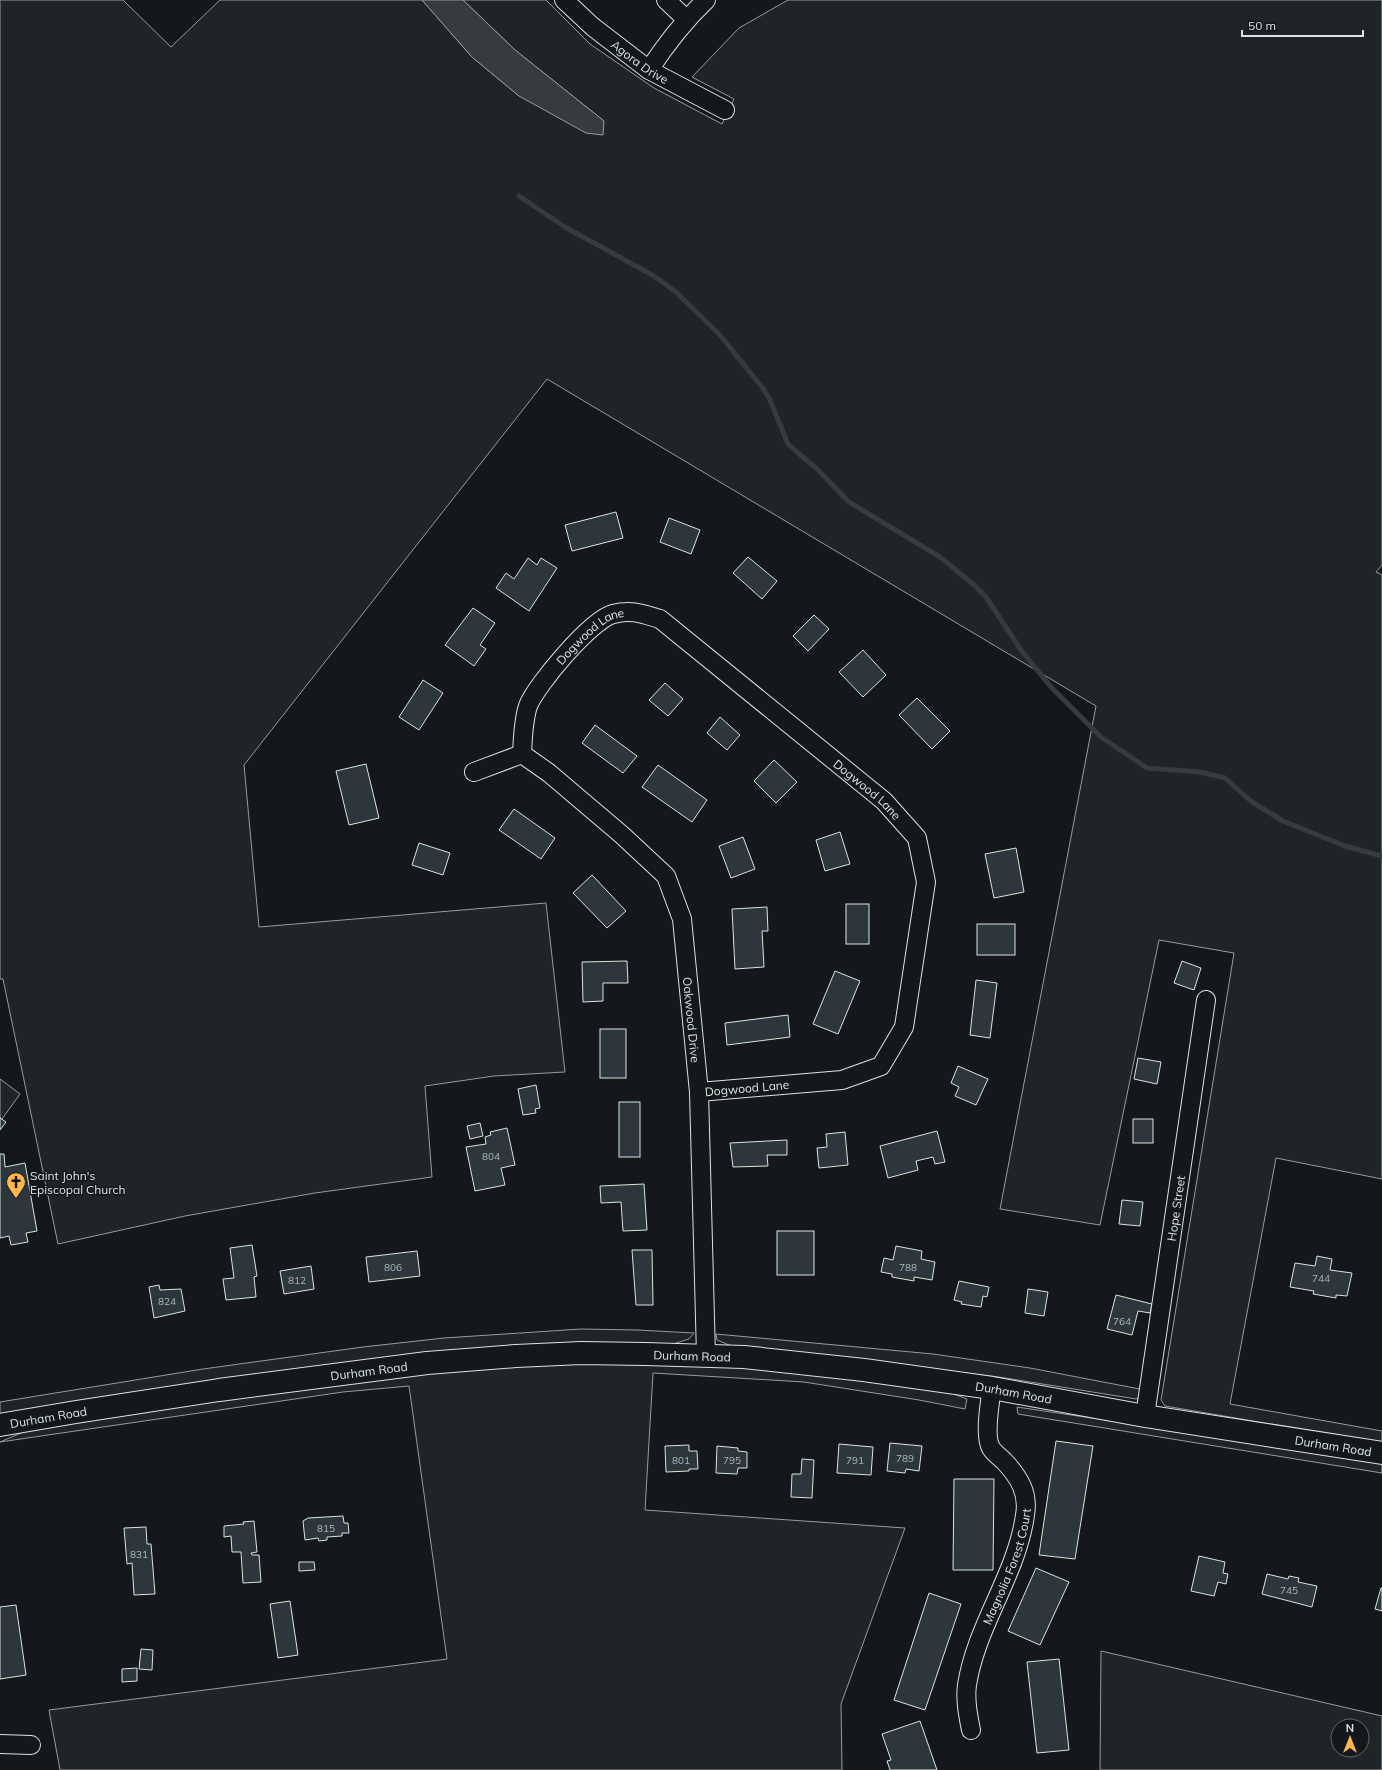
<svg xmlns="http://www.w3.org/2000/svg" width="1382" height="1770" font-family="Mulish,sans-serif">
	<rect width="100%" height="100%" fill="#14181c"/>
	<g fill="#202428" stroke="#939e99" fill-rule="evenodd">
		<polygon points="0,0 123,0 171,47 220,0 422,0 472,57 519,96 604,121 515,50 463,0 546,0 590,44 654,88 722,124 734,99 692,77 739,28 788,0 1382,0 1382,565 1376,572 1382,575 1382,1179 1276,1158 1230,1404 1382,1431 1382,1443 1165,1406 1161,1400 1234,953 1159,940 1100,1225 1000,1209 1096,706 547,379 244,765 259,927 546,903 565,1072 494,1076 425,1086 432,1177 315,1193 185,1216 58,1244 3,979 0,979"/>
		<polygon points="0,1079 20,1094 2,1119 0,1118"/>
		<polygon points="581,1329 637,1330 694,1333 689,1339 673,1344 588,1346 0,1414 0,1402 203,1369 363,1347 444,1338"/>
		<polygon points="716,1334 933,1354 1030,1368 1145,1390 1141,1397 1136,1399 999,1377 807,1354 736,1348 717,1340"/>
		<polygon points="688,1362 822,1373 951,1393 967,1399 965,1409 919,1400 804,1382 653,1373 645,1510 905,1528 841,1704 842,1770 60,1770 49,1710 447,1659 409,1386 343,1392 0,1442 30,1429 326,1384 525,1364"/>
		<polygon points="1017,1407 1382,1461 1382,1473 1018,1414"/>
		<path d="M1101 1651 1382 1716V1770H1100ZM1338 1726H1362V1750H1338Z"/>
	</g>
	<polygon fill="#363b3e" stroke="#939e99" points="422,0 463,0 515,50 604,121 603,135 586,133 519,96 472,57"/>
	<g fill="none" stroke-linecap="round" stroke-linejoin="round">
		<polyline stroke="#363b3e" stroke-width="5" points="519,196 565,227 654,276 676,292 719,334 762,387 770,400 788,444 818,470 849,502 940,557 974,585 986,597 1021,650 1051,687 1101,737 1147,768 1200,772 1225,778 1252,802 1283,821 1345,846 1382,856"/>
	</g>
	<g fill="#2c363c" stroke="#d8e6dc">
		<polygon points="616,512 623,538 572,551 565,525"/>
		<polygon points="669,518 700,530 691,554 660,542"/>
		<polygon points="748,557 777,581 762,599 733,573"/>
		<polygon points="528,558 537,565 541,558 557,568 529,611 496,588 506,573 514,579"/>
		<polygon points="473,608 495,623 480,645 486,649 474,666 445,645"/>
		<polygon points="814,615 829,629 808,651 793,636"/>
		<polygon points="863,650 886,675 863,697 839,672"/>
		<polygon points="423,680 443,693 419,730 399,717"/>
		<polygon points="665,683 683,699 668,716 649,700"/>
		<polygon points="917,698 950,731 932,749 899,715"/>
		<polygon points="720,717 740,735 727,750 707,733"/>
		<polygon points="595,725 637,756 623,773 582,743"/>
		<polygon points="774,760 797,782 776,803 754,781"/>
		<polygon points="366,764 379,818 349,825 336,771"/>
		<polygon points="658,765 707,800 692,822 642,787"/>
		<polygon points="514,809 555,838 541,859 499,830"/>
		<polygon points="840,832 850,864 825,871 816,840"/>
		<polygon points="743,837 755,869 731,878 719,846"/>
		<polygon points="419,843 450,853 443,875 412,865"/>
		<polygon points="1016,848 1024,892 994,898 985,854"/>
		<polygon points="592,875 626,911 607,928 573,893"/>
		<rect x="846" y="904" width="23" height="40"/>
		<polygon points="767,907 768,931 762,931 764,967 735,969 732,909"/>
		<rect x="977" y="924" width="38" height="31"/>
		<polygon points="627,961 628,983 603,983 603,1001 583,1002 582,962"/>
		<polygon points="1182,961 1201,968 1194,990 1174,983"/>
		<polygon points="835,971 860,981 838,1034 813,1024"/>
		<polygon points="976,980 997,983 990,1038 970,1035"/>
		<polygon points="788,1015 790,1037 727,1045 725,1023"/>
		<rect x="600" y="1029" width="26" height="49"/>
		<polygon points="1138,1058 1161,1062 1157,1084 1134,1079"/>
		<polygon points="958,1066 988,1079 976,1105 955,1096 959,1087 951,1083"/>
		<polygon points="536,1085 540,1108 535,1109 536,1113 523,1115 518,1089"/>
		<rect x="619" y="1102" width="21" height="55"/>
		<polygon points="0,1118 6,1122 0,1130"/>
		<rect x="1133" y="1119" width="20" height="24"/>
		<polygon points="480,1123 483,1136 470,1139 467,1126"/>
		<polygon points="507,1128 515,1165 501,1168 505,1185 475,1191 466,1147 486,1144 485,1137 491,1135 490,1132"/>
		<polygon points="937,1131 945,1162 935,1164 933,1157 916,1161 918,1170 888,1178 880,1146"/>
		<polygon points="845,1132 848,1165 819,1168 817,1148 827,1147 826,1134"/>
		<polygon points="787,1140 787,1155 767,1155 768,1166 733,1167 730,1143"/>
		<polygon points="0,1154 4,1154 5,1167 25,1163 37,1231 26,1233 28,1242 11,1245 9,1236 0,1238"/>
		<polygon points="644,1184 647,1230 623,1231 621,1202 601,1203 600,1186"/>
		<polygon points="1122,1200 1143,1202 1140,1226 1119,1224"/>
		<rect x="777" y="1231" width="37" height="44"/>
		<polygon points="252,1245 257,1276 254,1277 256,1297 226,1300 223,1279 234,1278 230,1248"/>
		<polygon points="896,1246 922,1251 921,1259 935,1262 932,1280 914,1277 914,1281 892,1277 892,1274 881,1272 884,1258 893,1260"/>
		<polygon points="632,1250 652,1250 653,1305 636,1305"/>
		<polygon points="417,1251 420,1276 369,1282 366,1257"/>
		<polygon points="1317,1256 1332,1259 1330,1270 1352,1273 1347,1296 1336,1295 1336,1298 1313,1294 1314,1291 1290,1287 1295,1263 1315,1266"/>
		<polygon points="311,1266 314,1289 284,1294 280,1271"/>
		<polygon points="959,1281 989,1287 987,1297 983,1296 981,1307 961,1304 962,1302 954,1300"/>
		<polygon points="159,1285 160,1290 181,1289 185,1311 154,1318 149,1287"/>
		<polygon points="1028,1289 1048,1292 1044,1316 1025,1313"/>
		<polygon points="1116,1295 1152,1304 1150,1313 1138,1311 1132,1335 1107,1329"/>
		<polygon points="1056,1441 1093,1446 1075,1559 1039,1555"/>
		<polygon points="890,1443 922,1446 919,1471 906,1469 905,1473 887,1471"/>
		<polygon points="839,1444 873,1447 871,1475 837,1473"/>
		<polygon points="689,1445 689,1451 697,1451 698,1469 689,1469 689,1471 666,1472 665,1446"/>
		<polygon points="717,1446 738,1448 738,1451 747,1452 747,1468 738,1468 737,1474 716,1473"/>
		<polygon points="802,1459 814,1460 812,1498 791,1497 792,1474 801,1474"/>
		<polygon points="954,1479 994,1479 993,1570 953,1570"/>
		<polygon points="343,1516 344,1523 348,1523 349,1533 342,1533 342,1536 327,1537 327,1540 319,1541 318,1538 305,1540 303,1521 308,1518"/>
		<polygon points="254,1521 257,1552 251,1553 252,1555 259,1555 261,1582 243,1583 241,1552 232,1552 231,1536 224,1537 224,1526 244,1524 243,1522"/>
		<polygon points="146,1527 147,1544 151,1544 155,1594 134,1595 132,1563 127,1564 124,1528"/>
		<polygon points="1199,1556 1225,1562 1223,1573 1228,1574 1226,1584 1218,1582 1214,1596 1191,1591"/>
		<polygon points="299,1562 314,1562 315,1570 299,1571"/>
		<polygon points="1036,1568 1069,1582 1040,1645 1008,1631"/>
		<polygon points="1267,1574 1288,1579 1289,1576 1299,1578 1298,1582 1317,1586 1312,1607 1262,1594"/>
		<polygon points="1381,1588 1382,1588 1382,1611 1375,1609"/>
		<polygon points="929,1593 961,1604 925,1710 894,1700"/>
		<polygon points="290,1601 298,1655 278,1658 270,1604"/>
		<polygon points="16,1605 26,1675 0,1679 0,1607"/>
		<polygon points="141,1649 153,1650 152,1670 139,1669"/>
		<polygon points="1059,1659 1069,1750 1037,1753 1027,1662"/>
		<polygon points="137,1668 137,1681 122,1682 122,1669"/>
		<polygon points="920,1721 937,1770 890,1770 887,1761 891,1760 882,1734"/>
	</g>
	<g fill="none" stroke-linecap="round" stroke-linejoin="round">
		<g stroke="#d8e6dc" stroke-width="20">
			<g id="minor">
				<path id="s1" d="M564 0 593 27 649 70 725 110"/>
				<polyline points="666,0 686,19"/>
				<path d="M649 70C666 44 684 21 706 0"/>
				<path id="s2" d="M522 754C523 738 523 721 528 706 536 685 591 620 613 614 631 609 643 614 660 619L884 801 917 838 926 882 904 1027 881 1066 842 1080 699 1092"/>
				<path id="s3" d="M522 754 549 773 622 835 666 876 682 919 699 1092 706 1356"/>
				<polyline points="474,772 522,754"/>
				<path id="s4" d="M1145 1416 1206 1000"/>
				<path id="s5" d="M971 1730C968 1715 965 1700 967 1685 976 1626 1017 1574 1025 1515 1029 1493 1019 1477 1004 1461 1000 1457 994 1453 991 1448 984 1436 990 1401 992 1388"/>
				<polyline points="0,1744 31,1745"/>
			</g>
		</g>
		<g stroke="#d8e6dc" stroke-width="24">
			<g id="major">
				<path id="s6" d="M0 1425 76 1412 219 1390 427 1363 516 1356 581 1353 645 1354 744 1357 864 1370 992 1388 1145 1416 1382 1453"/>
			</g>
		</g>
		<use href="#minor" stroke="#14181c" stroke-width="18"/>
		<use href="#major" stroke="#14181c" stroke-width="22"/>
	</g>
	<defs>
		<g id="church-pin" transform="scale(1)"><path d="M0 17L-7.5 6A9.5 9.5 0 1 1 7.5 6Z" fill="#ffb74d" stroke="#14181c"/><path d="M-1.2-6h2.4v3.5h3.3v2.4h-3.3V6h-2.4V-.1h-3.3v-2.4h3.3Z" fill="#111"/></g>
	</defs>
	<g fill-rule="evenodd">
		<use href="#church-pin" x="16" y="1182"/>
	</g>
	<g text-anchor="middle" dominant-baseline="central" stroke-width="3" stroke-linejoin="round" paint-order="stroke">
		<g font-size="10" fill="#adbab4">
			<text x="491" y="1156">804</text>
			<text x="393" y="1267">806</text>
			<text x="908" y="1267">788</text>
			<text x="1321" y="1278">744</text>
			<text x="297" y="1280">812</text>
			<text x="167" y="1301">824</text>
			<text x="1122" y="1321">764</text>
			<text x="905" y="1458">789</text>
			<text x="681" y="1460">801</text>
			<text x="732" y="1460">795</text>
			<text x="855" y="1460">791</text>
			<text x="326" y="1528">815</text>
			<text x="139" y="1554">831</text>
			<text x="1289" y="1590">745</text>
		</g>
		<g font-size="12" fill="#d8e6dc" stroke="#14181c">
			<text stroke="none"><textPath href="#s1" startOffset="98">Agora Drive</textPath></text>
			<text stroke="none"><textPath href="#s2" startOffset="144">Dogwood Lane</textPath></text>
			<text stroke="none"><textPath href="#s2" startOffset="492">Dogwood Lane</textPath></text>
			<text stroke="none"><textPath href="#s3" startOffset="336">Oakwood Drive</textPath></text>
			<text transform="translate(747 1088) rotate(-5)">Dogwood Lane</text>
			<text stroke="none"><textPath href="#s4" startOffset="210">Hope Street</textPath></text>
			<text stroke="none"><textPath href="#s6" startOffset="697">Durham Road</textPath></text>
			<text stroke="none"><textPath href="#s6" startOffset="373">Durham Road</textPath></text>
			<text stroke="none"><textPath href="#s6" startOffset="1021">Durham Road</textPath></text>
			<text stroke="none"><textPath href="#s6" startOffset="49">Durham Road</textPath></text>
			<text stroke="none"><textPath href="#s6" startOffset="1345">Durham Road</textPath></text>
			<text stroke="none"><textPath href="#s5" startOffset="171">Magnolia Forest Court</textPath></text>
		</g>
		<g font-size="12" fill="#d8e6dc" stroke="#14181c" text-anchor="start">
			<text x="30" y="1175">Saint John's<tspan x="30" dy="14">Episcopal Church</tspan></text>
		</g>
	</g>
	<g transform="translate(1350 1738)"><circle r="19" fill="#14181c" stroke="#626a69"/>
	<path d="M0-3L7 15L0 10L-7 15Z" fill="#ffb74d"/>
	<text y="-6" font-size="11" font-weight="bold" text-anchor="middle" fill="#d8e6dc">N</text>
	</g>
	<path d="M1242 30v6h121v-6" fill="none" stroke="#d8e6dc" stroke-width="2"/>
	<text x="1248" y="30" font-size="12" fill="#d8e6dc" stroke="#14181c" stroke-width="3" paint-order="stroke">50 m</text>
</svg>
